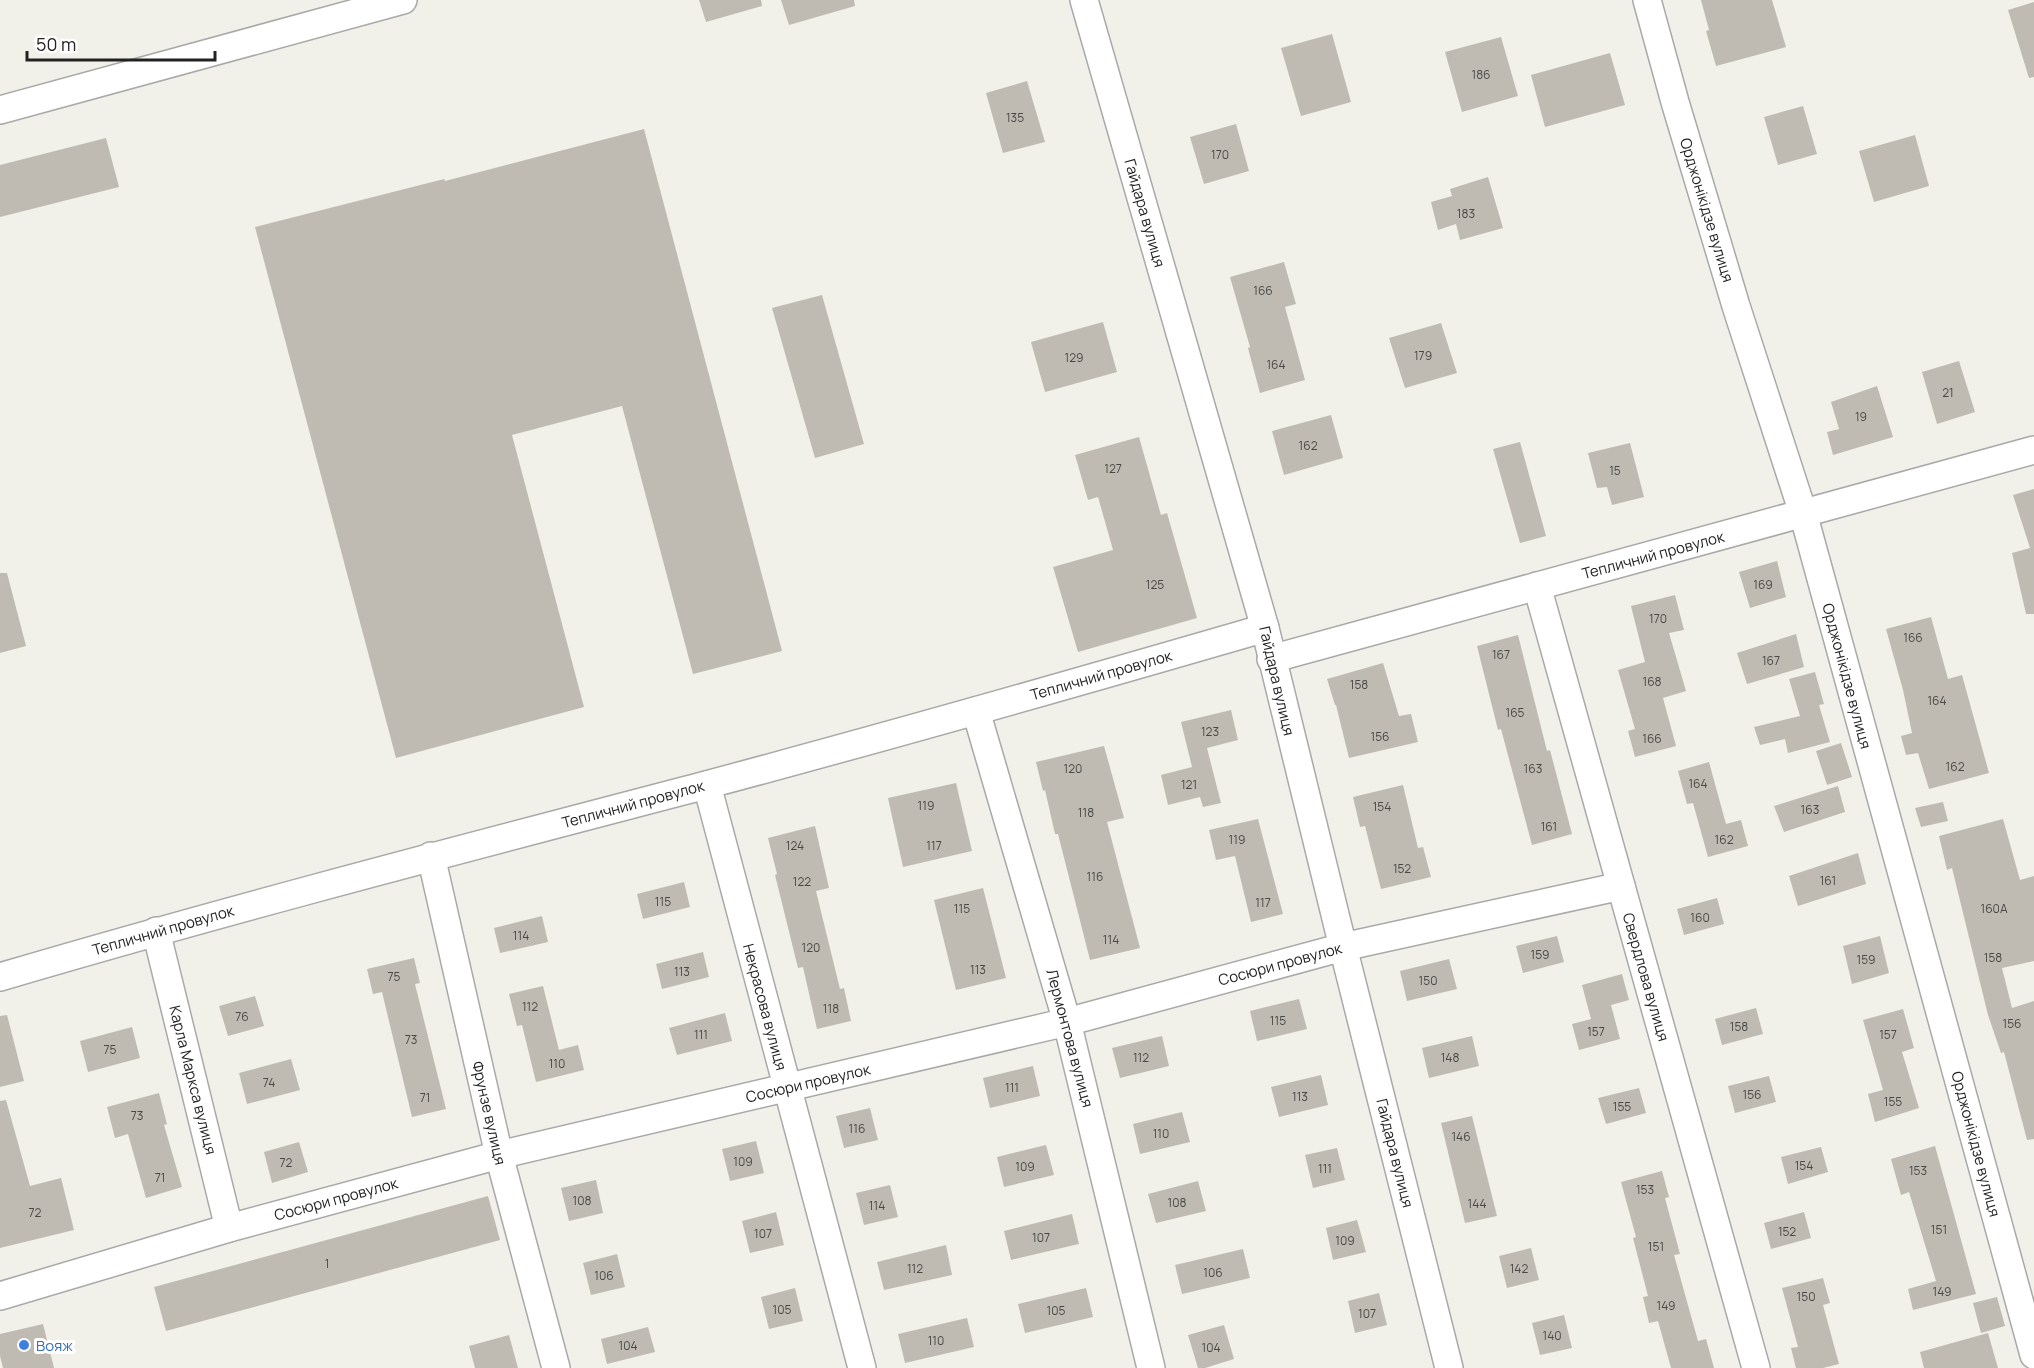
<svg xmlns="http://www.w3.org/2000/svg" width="2034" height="1368" font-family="Manrope,sans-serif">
	<rect width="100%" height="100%" fill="#f2f1e9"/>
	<g fill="#bfbbb2">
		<polygon points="699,0 761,0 762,6 706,22"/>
		<polygon points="781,0 854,0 855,6 789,25"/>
		<polygon points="1701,0 1772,0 1786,47 1716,66 1706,31 1709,30"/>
		<polygon points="2034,2 2034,77 2029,78 2008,10"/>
		<polygon points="1332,34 1351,102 1301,116 1281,48"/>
		<polygon points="1501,37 1518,96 1462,112 1445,52"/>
		<polygon points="1610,53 1625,105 1545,127 1531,75"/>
		<polygon points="1027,81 1045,142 1003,153 986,93"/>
		<polygon points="1803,106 1817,154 1778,165 1764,117"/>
		<polygon points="1236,124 1249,171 1204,184 1190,137"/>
		<polygon points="644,129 782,651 693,674 622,406 512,435 584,707 396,758 255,227 444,179 445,181"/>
		<polygon points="1915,135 1929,186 1874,202 1859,151"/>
		<polygon points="106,138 119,187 0,217 0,165"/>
		<polygon points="1488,177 1503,228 1460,240 1456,224 1438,230 1431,202 1452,196 1450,189"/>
		<polygon points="1284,262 1296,304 1285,307 1305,380 1260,393 1248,348 1250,347 1230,277"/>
		<polygon points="822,295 864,444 815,458 772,308"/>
		<polygon points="1103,322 1117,372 1045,392 1031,342"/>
		<polygon points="1441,323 1457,373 1405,388 1389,338"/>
		<polygon points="1959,361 1975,412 1937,424 1922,372"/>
		<polygon points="1877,386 1893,437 1833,455 1827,432 1839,429 1831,402"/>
		<polygon points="1331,415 1343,458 1284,475 1272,431"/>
		<polygon points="1139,437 1161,515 1167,513 1197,618 1078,652 1053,567 1113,550 1098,497 1088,500 1075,455"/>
		<polygon points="1520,442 1546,536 1520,543 1493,449"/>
		<polygon points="1630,443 1644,497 1612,505 1607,487 1597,488 1588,453"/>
		<polygon points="2034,489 2034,614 2026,614 2012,553 2030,548 2013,495"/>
		<polygon points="1777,561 1786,597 1750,608 1739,572"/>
		<polygon points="0,573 7,573 26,646 0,653"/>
		<polygon points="1675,595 1684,630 1669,633 1686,691 1663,698 1676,746 1635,757 1628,731 1635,729 1618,670 1645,662 1631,606"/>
		<polygon points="1931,617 1948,679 1962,675 1989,773 1929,789 1918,753 1906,755 1901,736 1912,733 1903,690 1886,629"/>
		<polygon points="1796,634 1804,667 1747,684 1737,653"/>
		<polygon points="1518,635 1547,751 1550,750 1572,834 1532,845 1501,729 1498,730 1477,646"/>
		<polygon points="1383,663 1399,716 1411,714 1418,742 1349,758 1336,705 1335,705 1327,679"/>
		<polygon points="1815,672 1824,704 1819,705 1830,742 1788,753 1785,739 1760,745 1754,727 1800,716 1789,679"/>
		<polygon points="1231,710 1238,740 1207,748 1221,803 1203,807 1200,797 1168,805 1161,775 1192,767 1181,722"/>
		<polygon points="1841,743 1852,777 1827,785 1816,751"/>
		<polygon points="1104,746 1124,818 1107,822 1140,948 1090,960 1058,834 1055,834 1045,790 1043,791 1036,762"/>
		<polygon points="1709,762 1726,824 1741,820 1748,846 1708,857 1693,803 1687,804 1678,771"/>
		<polygon points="956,783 972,851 903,867 888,798"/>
		<polygon points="1403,785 1418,848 1423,847 1431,877 1381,889 1365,826 1360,827 1353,797"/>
		<polygon points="1838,786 1845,812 1784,832 1774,806"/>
		<polygon points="1943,802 1948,821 1921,827 1915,808"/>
		<polygon points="1258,819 1283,914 1251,922 1235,856 1216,860 1209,830"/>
		<polygon points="2003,819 2020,880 2034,876 2034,961 2002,968 2012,1008 2034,1001 2034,1139 2027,1140 2004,1052 2001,1053 1988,1015 1952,868 1947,870 1939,836"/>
		<polygon points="815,826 829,888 816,891 840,989 844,988 851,1021 817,1029 803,967 798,968 775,875 777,874 768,838"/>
		<polygon points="1858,853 1866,884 1798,906 1789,876"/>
		<polygon points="684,882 690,907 643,919 637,894"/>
		<polygon points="983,888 1006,978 956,990 934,900"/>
		<polygon points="1717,898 1724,924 1684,935 1677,909"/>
		<polygon points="542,916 548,942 500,953 494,928"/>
		<polygon points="1557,936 1564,962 1523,973 1516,946"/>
		<polygon points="1880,936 1889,973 1852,984 1843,946"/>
		<polygon points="703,952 709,977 662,989 656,964"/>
		<polygon points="414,958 420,983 415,984 446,1109 412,1117 382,992 373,994 367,969"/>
		<polygon points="1449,959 1457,989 1407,1001 1400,971"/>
		<polygon points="1622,974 1629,1000 1611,1005 1620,1039 1579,1050 1572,1024 1591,1019 1582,985"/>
		<polygon points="543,986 559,1050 578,1045 584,1070 536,1082 522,1025 517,1026 509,994"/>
		<polygon points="255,996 264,1026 228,1036 219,1006"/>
		<polygon points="1299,999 1307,1029 1257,1041 1250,1011"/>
		<polygon points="1756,1008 1763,1034 1722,1045 1715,1019"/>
		<polygon points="1903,1009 1914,1048 1902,1052 1919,1108 1875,1122 1868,1094 1883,1090 1863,1020"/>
		<polygon points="725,1013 732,1041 677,1055 669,1028"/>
		<polygon points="7,1015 24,1081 0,1087 0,1016"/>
		<polygon points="132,1027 140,1058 88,1072 80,1041"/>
		<polygon points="1162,1036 1169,1066 1120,1078 1112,1048"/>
		<polygon points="1472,1036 1479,1066 1429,1078 1422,1048"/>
		<polygon points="291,1059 300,1090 247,1104 239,1073"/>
		<polygon points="1033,1066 1040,1096 990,1108 983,1078"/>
		<polygon points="1321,1075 1328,1105 1279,1117 1271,1087"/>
		<polygon points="1769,1076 1776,1102 1735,1113 1728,1086"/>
		<polygon points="1639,1088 1646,1113 1606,1124 1598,1098"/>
		<polygon points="159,1093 167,1124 164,1125 182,1187 146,1198 128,1134 115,1138 107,1107"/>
		<polygon points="6,1100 30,1186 61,1178 74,1230 0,1248 0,1101"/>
		<polygon points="870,1108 878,1140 844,1148 836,1116"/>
		<polygon points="1182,1112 1190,1142 1140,1154 1133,1124"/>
		<polygon points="1472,1116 1497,1216 1465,1223 1441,1123"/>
		<polygon points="756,1141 764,1173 730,1181 722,1149"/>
		<polygon points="299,1142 308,1172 272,1183 264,1152"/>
		<polygon points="1046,1145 1054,1175 1004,1187 997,1157"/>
		<polygon points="1935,1146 1976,1294 1913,1310 1908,1289 1936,1281 1909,1192 1901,1195 1891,1159"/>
		<polygon points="1821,1147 1828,1172 1788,1184 1781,1157"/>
		<polygon points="1337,1148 1345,1180 1313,1188 1305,1155"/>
		<polygon points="1662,1171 1669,1197 1665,1198 1680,1254 1674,1255 1698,1341 1706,1339 1714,1368 1671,1368 1658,1321 1649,1323 1643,1297 1648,1296 1633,1238 1636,1237 1621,1182"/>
		<polygon points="596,1180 603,1213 569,1221 561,1188"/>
		<polygon points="1198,1181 1206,1211 1156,1223 1148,1194"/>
		<polygon points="890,1185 898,1217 864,1225 856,1193"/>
		<polygon points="488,1196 500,1240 166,1331 154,1287"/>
		<polygon points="776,1212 784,1245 750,1253 742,1221"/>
		<polygon points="1804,1212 1811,1238 1771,1249 1764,1223"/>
		<polygon points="1072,1214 1079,1244 1011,1260 1004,1231"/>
		<polygon points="1357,1220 1366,1252 1333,1260 1326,1228"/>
		<polygon points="946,1245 952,1275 884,1290 877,1262"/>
		<polygon points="1531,1248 1539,1280 1507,1288 1499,1256"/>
		<polygon points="1243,1249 1250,1278 1182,1294 1175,1265"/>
		<polygon points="617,1254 625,1287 591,1295 583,1263"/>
		<polygon points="1823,1278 1830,1303 1823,1305 1839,1364 1823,1368 1796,1368 1791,1348 1798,1347 1782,1288"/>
		<polygon points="795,1288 803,1321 769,1329 761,1297"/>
		<polygon points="1086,1288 1093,1317 1025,1333 1018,1304"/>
		<polygon points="1379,1293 1387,1325 1355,1333 1348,1301"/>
		<polygon points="1997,1297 2005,1326 1981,1333 1973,1303"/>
		<polygon points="1564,1315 1572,1348 1540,1355 1532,1323"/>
		<polygon points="967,1318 974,1347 905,1363 898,1334"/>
		<polygon points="43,1324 54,1368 3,1368 0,1356 0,1334"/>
		<polygon points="1224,1325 1234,1359 1205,1368 1198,1368 1188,1335"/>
		<polygon points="648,1327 655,1352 607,1364 601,1339"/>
		<polygon points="1988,1333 1998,1368 1924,1368 1920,1352"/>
		<polygon points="509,1335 518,1368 475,1368 469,1346"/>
	</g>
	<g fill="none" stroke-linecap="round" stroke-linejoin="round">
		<g stroke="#a9a9a9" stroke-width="30">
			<g id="street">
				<polyline points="1084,0 1265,628 1343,947 1449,1368"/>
				<polyline points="1647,0 1675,102 1736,306 1803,513 2034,1355"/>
				<polyline points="0,110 403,0"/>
				<polyline points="1537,586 1756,1368"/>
				<polyline points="1271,659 2034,450"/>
				<polyline points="976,711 1067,1022 1151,1368"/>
				<polyline points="707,785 862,1368"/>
				<polyline points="431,856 499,1155 556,1368"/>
				<polyline points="156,931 229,1228"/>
				<path d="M0 977C234 908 470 847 706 785 893 735 1079 682 1265 628"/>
				<polyline points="0,1296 229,1228 499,1155 1067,1022 1343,947 1621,886"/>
			</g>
		</g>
		<use href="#street" stroke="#fff" stroke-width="27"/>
	</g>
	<circle fill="#3f7fe0" stroke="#fff" stroke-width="2" cx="24" cy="1345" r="6"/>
	<g text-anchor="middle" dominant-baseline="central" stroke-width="6" stroke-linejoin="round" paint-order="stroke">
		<g font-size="12" fill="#494846">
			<text x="1481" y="74">186</text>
			<text x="1015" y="117">135</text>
			<text x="1220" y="154">170</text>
			<text x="1466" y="213">183</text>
			<text x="1263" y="290">166</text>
			<text x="1423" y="355">179</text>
			<text x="1074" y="357">129</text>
			<text x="1276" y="364">164</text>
			<text x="1948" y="392">21</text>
			<text x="1861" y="416">19</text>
			<text x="1308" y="445">162</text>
			<text x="1113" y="468">127</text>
			<text x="1615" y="470">15</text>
			<text x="1155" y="584">125</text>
			<text x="1763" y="584">169</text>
			<text x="1658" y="618">170</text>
			<text x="1913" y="637">166</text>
			<text x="1501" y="654">167</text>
			<text x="1771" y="660">167</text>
			<text x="1652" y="681">168</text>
			<text x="1359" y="684">158</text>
			<text x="1937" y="700">164</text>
			<text x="1515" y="712">165</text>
			<text x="1210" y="731">123</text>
			<text x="1380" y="736">156</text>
			<text x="1652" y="738">166</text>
			<text x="1955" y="766">162</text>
			<text x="1073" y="768">120</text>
			<text x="1533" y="768">163</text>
			<text x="1698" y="783">164</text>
			<text x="1189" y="784">121</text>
			<text x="926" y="805">119</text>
			<text x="1382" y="806">154</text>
			<text x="1810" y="809">163</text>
			<text x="1086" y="812">118</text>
			<text x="1549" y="826">161</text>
			<text x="1237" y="839">119</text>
			<text x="1724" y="839">162</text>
			<text x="795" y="845">124</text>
			<text x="934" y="845">117</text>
			<text x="1402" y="868">152</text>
			<text x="1095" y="876">116</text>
			<text x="1828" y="880">161</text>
			<text x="802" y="881">122</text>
			<text x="663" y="901">115</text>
			<text x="1263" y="902">117</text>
			<text x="962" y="908">115</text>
			<text x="1994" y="908">160А</text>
			<text x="1700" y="917">160</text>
			<text x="521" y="935">114</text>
			<text x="1111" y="939">114</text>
			<text x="811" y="947">120</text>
			<text x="1540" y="954">159</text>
			<text x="1993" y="957">158</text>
			<text x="1866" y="959">159</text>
			<text x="978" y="969">113</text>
			<text x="682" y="971">113</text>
			<text x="394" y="976">75</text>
			<text x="1428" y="980">150</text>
			<text x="530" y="1006">112</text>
			<text x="831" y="1008">118</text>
			<text x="242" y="1016">76</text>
			<text x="1278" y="1020">115</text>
			<text x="2012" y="1023">156</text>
			<text x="1739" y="1026">158</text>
			<text x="1596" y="1031">157</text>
			<text x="701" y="1034">111</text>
			<text x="1888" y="1034">157</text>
			<text x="411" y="1039">73</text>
			<text x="110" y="1049">75</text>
			<text x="1141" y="1057">112</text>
			<text x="1450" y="1057">148</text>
			<text x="557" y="1063">110</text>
			<text x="269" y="1082">74</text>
			<text x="1012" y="1087">111</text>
			<text x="1752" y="1094">156</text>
			<text x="1300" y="1096">113</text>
			<text x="425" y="1097">71</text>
			<text x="1893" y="1101">155</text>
			<text x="1622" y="1106">155</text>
			<text x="137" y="1115">73</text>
			<text x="857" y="1128">116</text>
			<text x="1161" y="1133">110</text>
			<text x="1461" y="1136">146</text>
			<text x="743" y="1161">109</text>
			<text x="286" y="1162">72</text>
			<text x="1804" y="1165">154</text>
			<text x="1025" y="1166">109</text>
			<text x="1325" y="1168">111</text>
			<text x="1918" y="1170">153</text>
			<text x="160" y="1177">71</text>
			<text x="1645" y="1189">153</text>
			<text x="582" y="1200">108</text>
			<text x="1177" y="1202">108</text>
			<text x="1477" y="1203">144</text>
			<text x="877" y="1205">114</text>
			<text x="35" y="1212">72</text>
			<text x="1939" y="1229">151</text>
			<text x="1787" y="1231">152</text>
			<text x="763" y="1233">107</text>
			<text x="1041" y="1237">107</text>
			<text x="1345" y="1240">109</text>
			<text x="1656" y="1246">151</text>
			<text x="327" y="1263">1</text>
			<text x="915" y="1268">112</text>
			<text x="1519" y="1268">142</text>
			<text x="1213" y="1272">106</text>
			<text x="604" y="1275">106</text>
			<text x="1942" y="1291">149</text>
			<text x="1806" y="1296">150</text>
			<text x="1666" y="1305">149</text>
			<text x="782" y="1309">105</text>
			<text x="1056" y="1310">105</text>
			<text x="1367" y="1313">107</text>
			<text x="1552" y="1335">140</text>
			<text x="936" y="1340">110</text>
			<text x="628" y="1345">104</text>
			<text x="1211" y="1347">104</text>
		</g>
		<g font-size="15" fill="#222" stroke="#fff">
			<text transform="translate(1707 210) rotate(73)">Орджонікідзе вулиця</text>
			<text transform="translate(1145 213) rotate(74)">Гайдара вулиця</text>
			<text transform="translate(1653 555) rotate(-15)">Тепличний провулок</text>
			<text transform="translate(1101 675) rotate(-16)">Тепличний провулок</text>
			<text transform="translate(1847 676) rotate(75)">Орджонікідзе вулиця</text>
			<text transform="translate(1277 681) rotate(77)">Гайдара вулиця</text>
			<text transform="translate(633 804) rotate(-15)">Тепличний провулок</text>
			<text transform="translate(163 930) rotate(-16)">Тепличний провулок</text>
			<text transform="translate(1280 964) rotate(-15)">Сосюри провулок</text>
			<text transform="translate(1646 977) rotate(74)">Свердлова вулиця</text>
			<text transform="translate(765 1007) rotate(75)">Некрасова вулиця</text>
			<text transform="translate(1070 1038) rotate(75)">Лермонтова вулиця</text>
			<text transform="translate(193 1080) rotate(76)">Карла Маркса вулиця</text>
			<text transform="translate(808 1083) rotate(-13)">Сосюри провулок</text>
			<text transform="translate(489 1113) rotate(77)">Фрунзе вулиця</text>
			<text transform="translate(1976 1144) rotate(75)">Орджонікідзе вулиця</text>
			<text transform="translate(1395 1153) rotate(76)">Гайдара вулиця</text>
			<text transform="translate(336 1199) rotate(-15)">Сосюри провулок</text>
		</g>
		<g font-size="15" fill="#366cbe" stroke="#fff" text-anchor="start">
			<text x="36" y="1345">Вояж</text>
		</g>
	</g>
	<path d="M27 51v9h188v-9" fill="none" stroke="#222222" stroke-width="3"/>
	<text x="36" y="51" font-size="18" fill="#222222" stroke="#ffffff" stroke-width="4.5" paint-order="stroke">50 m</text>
</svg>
